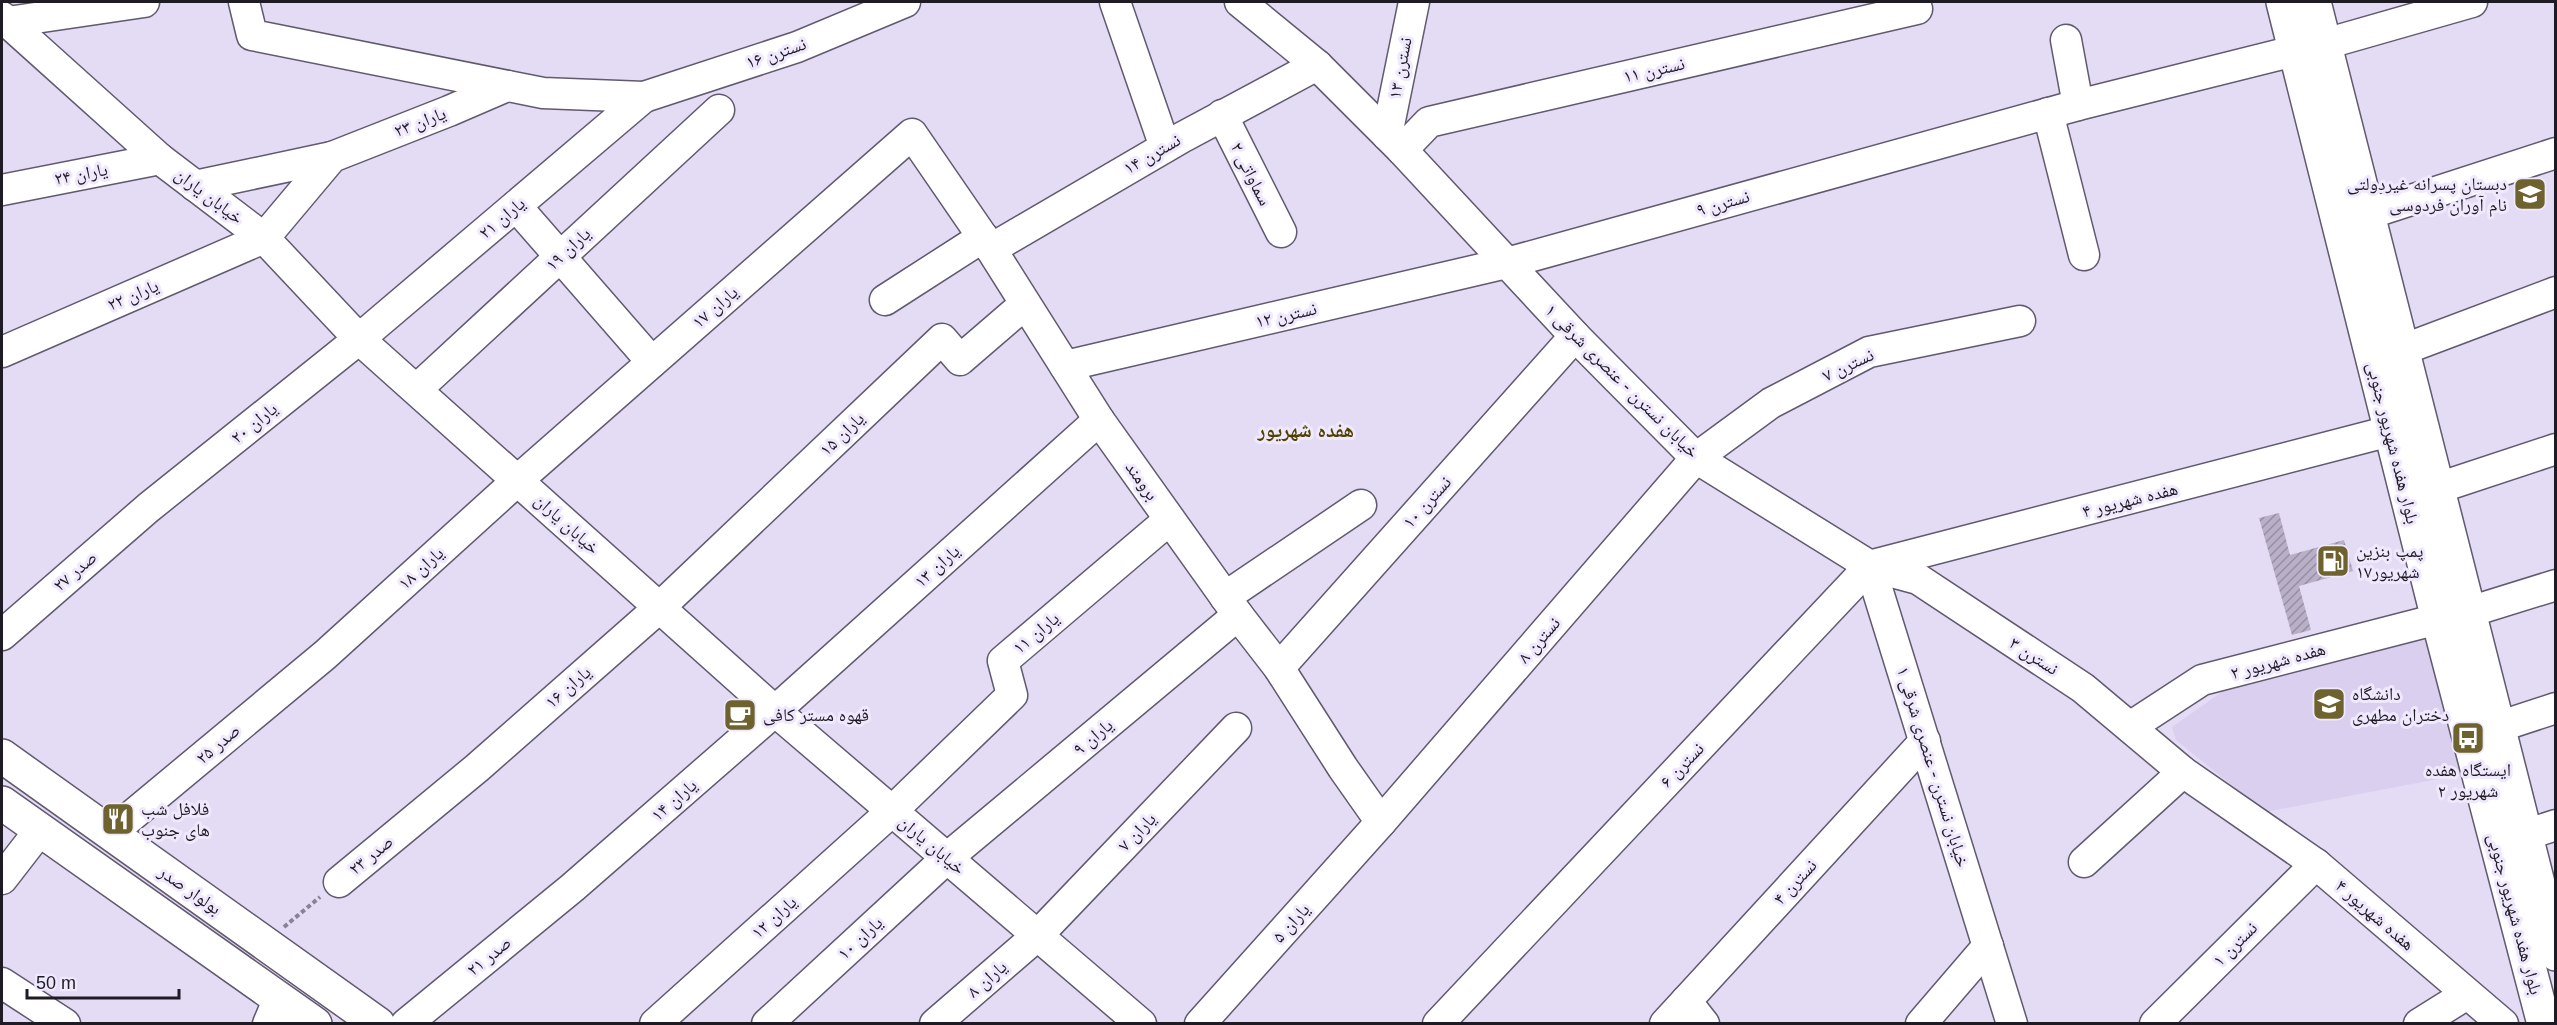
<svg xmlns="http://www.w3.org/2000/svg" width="2557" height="1025" font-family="Arial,'Noto Naskh Arabic',sans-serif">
	<defs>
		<pattern id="building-hatch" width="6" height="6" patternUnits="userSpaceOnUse" patternTransform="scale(1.5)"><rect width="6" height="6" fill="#b9b0c8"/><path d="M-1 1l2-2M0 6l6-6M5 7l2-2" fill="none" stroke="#968ea2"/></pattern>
	</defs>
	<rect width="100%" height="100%" fill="#e4dbf4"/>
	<polygon fill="#dacfef" points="2424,626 2470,773 2265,812 2176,740 2172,727 2239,680"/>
	<polygon fill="url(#building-hatch)" points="2279,513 2290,555 2344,540 2353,571 2299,586 2311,630 2292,635 2259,518"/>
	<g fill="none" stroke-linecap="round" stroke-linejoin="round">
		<g stroke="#61596e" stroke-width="33">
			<g id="minor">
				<polyline points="244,2 252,35 543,93 644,97 797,47 905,2"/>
				<polyline points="1115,2 1165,147"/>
				<polyline points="1240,2 1317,65 1402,150 1575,336 1696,458 1870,566 2012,1024"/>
				<polyline points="2,17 160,159 264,238 359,339 775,711 1141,1024"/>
				<polyline points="8,22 144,2"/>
				<polyline points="2066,40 2078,105"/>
				<polyline points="2325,44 2472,2"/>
				<polyline points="2048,113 2084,255"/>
				<polyline points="1222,115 1281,232"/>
				<polyline points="1387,135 1414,2"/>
				<polyline points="1402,150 1429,122 1917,9"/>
				<polyline points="195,186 332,157"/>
				<polyline points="2,190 160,159"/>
				<polyline points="516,206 652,362"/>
				<polyline points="2368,214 2556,153"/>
				<polyline points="991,249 1181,138 1317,65"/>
				<polyline points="885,300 983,237"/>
				<polyline points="2402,350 2556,292"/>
				<polyline points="2,352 264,238 332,157 449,111 507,86"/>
				<polyline points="1065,366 1507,263 2078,105 2294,51"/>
				<polyline points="417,389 719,110"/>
				<polyline points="2438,488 2556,449"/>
				<polyline points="1873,565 2390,431"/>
				<polyline points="1870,566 1918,579 2083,688 2183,772 2316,864 2503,1024"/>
				<polyline points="1225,597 1361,505"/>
				<polyline points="2469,612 2556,585"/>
				<polyline points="2,635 148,508 359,339 644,97"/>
				<polyline points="1279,668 1575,336"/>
				<polyline points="2130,727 2202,680 2438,619"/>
				<polyline points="2498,727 2556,708"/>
				<polyline points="111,833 325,655 518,480 912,134 991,249 1099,420 1238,615 1279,668 1343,768 1381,822"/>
				<polyline points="2525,835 2556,825"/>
				<polyline points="2084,862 2183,772"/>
				<polyline points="2,879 40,830"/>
				<polyline points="339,882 477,768 660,607 942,339 960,360 1025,304"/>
				<polyline points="2,983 65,1024"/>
				<polyline points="1686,1001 1704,1024"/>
				<polyline points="268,1024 279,998"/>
				<polyline points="406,1024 572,888 775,711 1099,420"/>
				<polyline points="655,1024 892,811 1012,695 1003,661 1169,520"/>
				<polyline points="767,1024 947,858 1238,615"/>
				<polyline points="935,1024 1038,935 1236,728"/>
				<polyline points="1200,1024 1381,822 1696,458 1771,403 1869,352 2020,321"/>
				<polyline points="1438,1024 1870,566"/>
				<polyline points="1665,1024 1925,741"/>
				<polyline points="1921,1024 1988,946"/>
				<polyline points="2155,1024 2316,864"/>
				<polyline points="2419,1024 2467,994"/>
			</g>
		</g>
		<g stroke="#61596e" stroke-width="36">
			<g id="major">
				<polyline points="2283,2 2438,619 2544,1024"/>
				<polyline points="2314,2 2556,954"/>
				<polyline points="2,756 378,1024"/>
				<polyline points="2,803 315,1024"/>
			</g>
		</g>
		<polyline stroke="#888294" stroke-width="4" stroke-dasharray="4.5 3" stroke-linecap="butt" points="284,927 320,897"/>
		<use href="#minor" stroke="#fff" stroke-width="30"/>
		<use href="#major" stroke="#fff" stroke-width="33"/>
	</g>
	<defs>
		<g id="school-square" transform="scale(1.725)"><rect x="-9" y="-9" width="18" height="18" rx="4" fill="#6e622e" stroke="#f0e9fd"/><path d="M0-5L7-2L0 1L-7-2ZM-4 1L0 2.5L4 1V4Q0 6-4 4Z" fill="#fff"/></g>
		<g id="fuel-square" transform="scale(1.725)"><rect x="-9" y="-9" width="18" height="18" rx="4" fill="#6e622e" stroke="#f0e9fd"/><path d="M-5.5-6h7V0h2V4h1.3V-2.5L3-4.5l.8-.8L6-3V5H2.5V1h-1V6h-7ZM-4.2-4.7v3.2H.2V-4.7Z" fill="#fff"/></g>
		<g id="university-square" transform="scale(1.725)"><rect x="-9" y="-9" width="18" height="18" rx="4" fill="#6e622e" stroke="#f0e9fd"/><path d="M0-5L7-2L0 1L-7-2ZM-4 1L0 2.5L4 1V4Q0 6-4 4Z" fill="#fff"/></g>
		<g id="cafe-square" transform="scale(1.725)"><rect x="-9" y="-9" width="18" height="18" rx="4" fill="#6e622e" stroke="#f0e9fd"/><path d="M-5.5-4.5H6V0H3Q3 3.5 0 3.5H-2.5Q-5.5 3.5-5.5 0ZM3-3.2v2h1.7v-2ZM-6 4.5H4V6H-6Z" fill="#fff"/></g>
		<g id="bus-square" transform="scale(1.725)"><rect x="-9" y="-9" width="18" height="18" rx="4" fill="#6e622e" stroke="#f0e9fd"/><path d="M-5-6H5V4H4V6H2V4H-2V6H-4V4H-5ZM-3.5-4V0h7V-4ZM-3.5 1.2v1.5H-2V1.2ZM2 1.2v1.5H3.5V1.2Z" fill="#fff"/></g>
		<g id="restaurant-square" transform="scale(1.725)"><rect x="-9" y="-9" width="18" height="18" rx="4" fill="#6e622e" stroke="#f0e9fd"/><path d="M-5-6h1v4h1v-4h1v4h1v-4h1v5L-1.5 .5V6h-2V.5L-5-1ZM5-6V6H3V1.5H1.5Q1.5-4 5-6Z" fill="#fff"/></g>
	</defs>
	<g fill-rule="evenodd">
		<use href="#school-square" x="2530" y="194"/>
		<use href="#fuel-square" x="2333" y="561"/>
		<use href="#university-square" x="2329" y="704"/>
		<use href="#cafe-square" x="740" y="715"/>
		<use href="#bus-square" x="2468" y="738"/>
		<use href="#restaurant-square" x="118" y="819"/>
	</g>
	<g text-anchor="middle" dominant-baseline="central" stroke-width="6" stroke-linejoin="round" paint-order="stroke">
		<g font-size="18" fill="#1e1b24" stroke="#f0e9fd">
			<text transform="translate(776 53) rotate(-19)">نسترن ۱۶</text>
			<text transform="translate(1400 68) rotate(-79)">نسترن ۱۳</text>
			<text transform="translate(1654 70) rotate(-13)">نسترن ۱۱</text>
			<text transform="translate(420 122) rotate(-21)">یاران ۲۳</text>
			<text transform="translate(1152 154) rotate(-30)">نسترن ۱۴</text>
			<text transform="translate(81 174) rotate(-11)">یاران ۲۴</text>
			<text transform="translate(1251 174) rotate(63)">سماواتی ۲</text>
			<text transform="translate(209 196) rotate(37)">خیابان یاران</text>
			<text transform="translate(1723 203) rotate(-16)">نسترن ۹</text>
			<text transform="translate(502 218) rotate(-40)">یاران ۲۱</text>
			<text transform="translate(568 249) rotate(-43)">یاران ۱۹</text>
			<text transform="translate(133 295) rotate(-23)">یاران ۲۲</text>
			<text transform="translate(715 307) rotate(-41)">یاران ۱۷</text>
			<text transform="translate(1286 315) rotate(-13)">نسترن ۱۲</text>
			<text transform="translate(1848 365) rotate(-25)">نسترن ۷</text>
			<text transform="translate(1622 381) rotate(45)">خیابان نسترن - عنصری شرقی ۱</text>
			<text transform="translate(254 423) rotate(-39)">یاران ۲۰</text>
			<text transform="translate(842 434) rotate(-44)">یاران ۱۵</text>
			<text transform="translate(2393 443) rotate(76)">بلوار هفده شهریور جنوبی</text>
			<text transform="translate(1142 481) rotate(55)">برومند</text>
			<text transform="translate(2130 500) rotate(-14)">هفده شهریور ۴</text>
			<text transform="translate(1427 502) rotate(-48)">نسترن ۱۰</text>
			<text transform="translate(567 524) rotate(42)">خیابان یاران</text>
			<text transform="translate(937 566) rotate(-42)">یاران ۱۳</text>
			<text transform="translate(421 568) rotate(-42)">یاران ۱۸</text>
			<text transform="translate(75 571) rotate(-41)">صدر ۲۷</text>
			<text transform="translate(1036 633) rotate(-40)">یاران ۱۱</text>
			<text transform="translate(1539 640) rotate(-49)">نسترن ۸</text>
			<text transform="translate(2034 656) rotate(33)">نسترن ۳</text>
			<text transform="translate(2278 661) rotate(-15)">هفده شهریور ۲</text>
			<text transform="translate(568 687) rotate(-41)">یاران ۱۶</text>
			<text transform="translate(1093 737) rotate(-40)">یاران ۹</text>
			<text transform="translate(218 744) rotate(-40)">صدر ۲۵</text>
			<text transform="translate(1682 765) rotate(-46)">نسترن ۶</text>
			<text transform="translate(1933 767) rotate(73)">خیابان نسترن - عنصری شرقی ۱</text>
			<text transform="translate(674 800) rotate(-41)">یاران ۱۴</text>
			<text transform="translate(1137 832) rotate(-46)">یاران ۷</text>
			<text transform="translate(932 845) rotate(40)">خیابان یاران</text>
			<text transform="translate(371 855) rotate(-39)">صدر ۲۳</text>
			<text transform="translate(1795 882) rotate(-47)">نسترن ۴</text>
			<text transform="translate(190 890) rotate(35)">بولوار صدر</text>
			<text transform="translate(2515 914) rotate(75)">بلوار هفده شهریور جنوبی</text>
			<text transform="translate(2375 915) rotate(41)">هفده شهریور ۴</text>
			<text transform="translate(774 917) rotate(-42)">یاران ۱۲</text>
			<text transform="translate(1291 923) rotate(-48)">یاران ۵</text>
			<text transform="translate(860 938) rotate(-43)">یاران ۱۰</text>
			<text transform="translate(2235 944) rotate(-45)">نسترن ۱</text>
			<text transform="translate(489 956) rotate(-39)">صدر ۲۱</text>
			<text transform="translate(987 979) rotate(-41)">یاران ۸</text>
		</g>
		<g font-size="18" fill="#1e1b24" stroke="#f0e9fd" text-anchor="start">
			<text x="2507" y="184" text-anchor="end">دبستان پسرانه غیردولتی<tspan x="2507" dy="21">نام آوران فردوسی</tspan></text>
			<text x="2356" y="551">پمپ بنزین<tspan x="2356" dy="21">۱۷شهریور</tspan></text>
			<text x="2352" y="694">دانشگاه<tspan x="2352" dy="21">دختران مطهری</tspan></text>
			<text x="763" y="715">قهوه مستر کافی</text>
			<text x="2468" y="770" text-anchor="middle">ایستگاه هفده<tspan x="2468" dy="21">شهریور ۲</tspan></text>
			<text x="141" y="809">فلافل شب<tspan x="141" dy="21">های جنوب</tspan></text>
		</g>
		<g font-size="20" font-weight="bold" fill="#4f4200" stroke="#f0e9fd">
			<text x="1306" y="430">هفده شهریور</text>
		</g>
	</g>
	<rect width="2557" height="1025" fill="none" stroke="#1e1b24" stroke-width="6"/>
	<path d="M27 989v9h152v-9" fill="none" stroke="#1e1b24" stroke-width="3"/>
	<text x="36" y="989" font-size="18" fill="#1e1b24" stroke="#f0e9fd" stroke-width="4.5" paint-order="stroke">50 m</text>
</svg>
